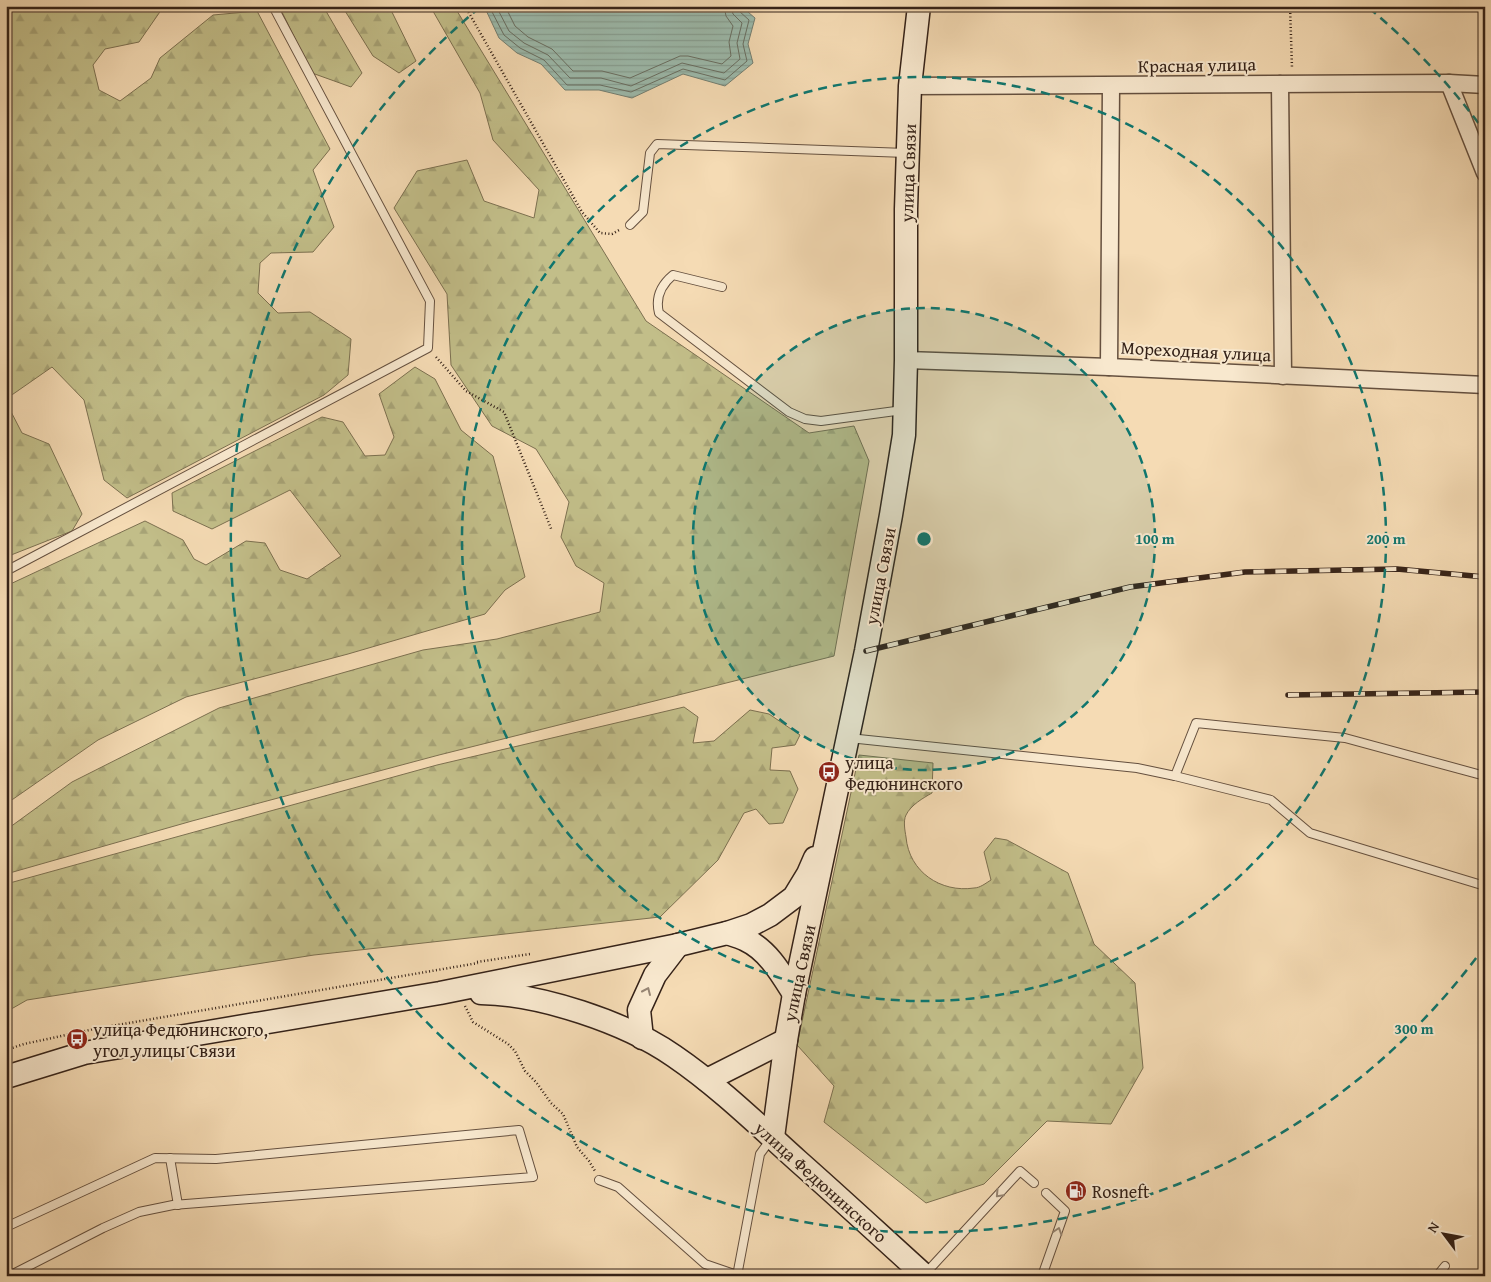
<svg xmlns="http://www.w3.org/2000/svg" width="1491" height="1282" font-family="'Gentium Book Plus',serif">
	<defs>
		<pattern id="forest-firs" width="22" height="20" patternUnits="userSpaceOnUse" patternTransform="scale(1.25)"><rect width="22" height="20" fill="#c2be89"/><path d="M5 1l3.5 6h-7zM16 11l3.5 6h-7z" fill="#a7a376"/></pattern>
		<pattern id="water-rules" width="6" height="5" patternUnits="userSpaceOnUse" patternTransform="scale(1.25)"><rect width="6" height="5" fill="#9cbbad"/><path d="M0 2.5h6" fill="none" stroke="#87a094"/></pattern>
	</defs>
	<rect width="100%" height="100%" fill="#f5dbb4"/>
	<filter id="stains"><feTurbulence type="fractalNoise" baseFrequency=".004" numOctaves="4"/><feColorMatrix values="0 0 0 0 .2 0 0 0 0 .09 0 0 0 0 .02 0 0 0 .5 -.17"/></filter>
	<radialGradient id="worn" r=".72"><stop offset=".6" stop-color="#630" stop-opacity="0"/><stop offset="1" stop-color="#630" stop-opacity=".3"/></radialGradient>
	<g fill="url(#forest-firs)" stroke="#7c7050">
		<polygon points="6,6 164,6 139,42 105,49 93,65 99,90 120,101 151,78 160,58 213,15 257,11 330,149 313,170 334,227 313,252 271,253 260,263 258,293 278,313 310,312 351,339 348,375 324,395 127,498 104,480 84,400 52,367 6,399"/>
		<polygon points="279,6 323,6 362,73 351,87 312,73"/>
		<polygon points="342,6 389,6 416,61 399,73 373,56"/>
		<polygon points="430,6 454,6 646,321 809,433 854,426 869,461 834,656 439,755 192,821 6,874 6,830 72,782 219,708 423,650 497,639 600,612 604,583 576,566 561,537 569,502 536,449 492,426 451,365 447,294 394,208 417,171 467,160 484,201 534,218 539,190 493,140 480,93"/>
		<polygon points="415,367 435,379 461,430 493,456 525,577 505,590 485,614 348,654 186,697 98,740 6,804 6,586 145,521 183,540 194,559 206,565 246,541 265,543 280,570 307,579 341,556 290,490 212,529 173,511 172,493 322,417 343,422 365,456 385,455 394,437 379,394"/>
		<polygon points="6,402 22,433 49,444 82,514 72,531 6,557"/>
		<polygon points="684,707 698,717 693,743 714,741 750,710 769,714 800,735 795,745 772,748 770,770 790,771 798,789 783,823 769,824 756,809 744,813 718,860 660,917 314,955 27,1000 6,1012 6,884 437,765"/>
		<path d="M859 755 933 763 932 793C923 798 911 805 906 815 903 821 905 831 906 837 909 872 941 893 974 888 980 888 986 883 991 880L984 852 995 838 1007 840 1068 873 1094 944 1135 983 1143 1068 1111 1124 1047 1121 984 1184 926 1203 824 1122 834 1086 797 1045Z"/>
	</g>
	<polygon fill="url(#water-rules)" stroke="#737e71" points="484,6 741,6 755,18 748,44 753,63 725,86 683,74 632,98 599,90 565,90 541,64 517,53 499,38"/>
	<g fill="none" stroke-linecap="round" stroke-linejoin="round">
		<g stroke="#686e62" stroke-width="1">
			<polyline points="489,6 504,35 520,48 544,60 567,85 600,85 631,92 683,69 725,80 747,61 743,44 749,20 739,11 738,6"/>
			<polyline points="496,6 509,31 524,43 548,55 570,78 601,78 631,86 682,63 724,73 740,59 737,43 742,23 733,14 731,6"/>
			<polyline points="505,6 515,26 528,37 552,49 573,71 602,71 630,78 680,56 688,56 722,64 731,56 729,42 733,26 726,16 724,6"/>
		</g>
		<g stroke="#65503f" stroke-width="10">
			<g id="lane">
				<polyline points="630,225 643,212 650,153 657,144 906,153"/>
				<path d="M722 287 673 275C661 285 655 297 659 313L789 412 805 419 821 421 903 410"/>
				<polyline points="6,571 428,348 430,301 273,6"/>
				<polyline points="849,738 1137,768 1175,776 1271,800 1310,833 1485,886"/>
				<polyline points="1175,776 1196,723 1345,738 1485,776"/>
				<polyline points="170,1158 178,1205"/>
				<polyline points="599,1180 618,1187 705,1264 737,1275"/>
				<polyline points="6,1227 155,1158 216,1159 519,1130 533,1177 173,1205 139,1212 103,1228 9,1276"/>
				<polyline points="925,1274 1020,1171 1034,1183"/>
				<polyline points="737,1276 760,1154 771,1139"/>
				<polyline points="1042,1276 1065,1211 1046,1193"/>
				<polyline points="1437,1276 1445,1266"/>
			</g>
		</g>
		<g stroke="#65503f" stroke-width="19">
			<g id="street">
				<polyline points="1449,83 1485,173"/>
				<polyline points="1280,84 1283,376"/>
				<polyline points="910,86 1449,83 1485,85"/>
				<polyline points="906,360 1109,367 1485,385"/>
				<polyline points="1109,367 1111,86"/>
			</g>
		</g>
		<g stroke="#352218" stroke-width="25">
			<g id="secondary">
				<path d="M727 933C733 935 740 937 746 940 768 950 782 975 794 994"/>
				<path d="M481 993C540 994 625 1022 674 1056 718 1086 758 1125 798 1161 841 1199 883 1238 925 1276"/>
				<polyline points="642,1038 639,1010 655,975 678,945"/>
				<polyline points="6,1077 84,1053 440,993 678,945 727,933 751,925 770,915 794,897 808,874 815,858"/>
				<polyline points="707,1080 786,1040"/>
				<polyline points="773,1137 786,1040 794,994 866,651 891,515 904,435 906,360 906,209 910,86 919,6"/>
			</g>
		</g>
		<g stroke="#352218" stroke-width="2.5" stroke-dasharray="1 2.5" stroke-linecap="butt">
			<polyline points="465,6 582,212 600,233 612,234 621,229"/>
			<polyline points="1290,6 1292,68"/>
			<polyline points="436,357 466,391 504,412 552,531"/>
			<polyline points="477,962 530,954"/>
			<polyline points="465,1006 473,1022 508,1044 515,1051 525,1071 536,1082 551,1103 563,1114 577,1147 589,1161 595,1171"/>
			<polyline points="6,1050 24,1044 94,1029 478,963"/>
		</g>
		<use href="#lane" stroke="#f8e8ce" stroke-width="8"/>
		<use href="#street" stroke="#f8e8ce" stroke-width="16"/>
		<use href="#secondary" stroke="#f8e8ce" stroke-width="22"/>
		<g stroke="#352218" stroke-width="5.5">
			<g id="rail">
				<polyline points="866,651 1130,587 1245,572 1397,569 1485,577"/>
				<polyline points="1288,695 1485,692"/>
			</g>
		</g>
		<use href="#rail" stroke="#f8e8ce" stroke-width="4" stroke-dasharray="11" stroke-linecap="butt"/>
	</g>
	<defs><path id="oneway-chevron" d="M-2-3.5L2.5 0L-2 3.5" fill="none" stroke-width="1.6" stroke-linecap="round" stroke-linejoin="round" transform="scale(1.25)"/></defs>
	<g stroke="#968573">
		<use href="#oneway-chevron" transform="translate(647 991) rotate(-66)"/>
		<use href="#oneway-chevron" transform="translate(999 1194) rotate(133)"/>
		<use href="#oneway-chevron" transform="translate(1058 1231) rotate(-72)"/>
	</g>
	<circle cx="924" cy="539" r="231" fill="#0f766e" fill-opacity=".12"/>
	<g fill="none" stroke="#0f766e" stroke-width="2.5" stroke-dasharray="9 6">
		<circle cx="924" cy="539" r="231"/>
		<circle cx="924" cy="539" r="462"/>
		<path d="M1485 946A693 693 0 1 1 479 8M1369 8A693 693 0 0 1 1485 132"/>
	</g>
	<defs>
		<g id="bus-disc" transform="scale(1.125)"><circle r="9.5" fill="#8f2418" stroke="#f8e8ce"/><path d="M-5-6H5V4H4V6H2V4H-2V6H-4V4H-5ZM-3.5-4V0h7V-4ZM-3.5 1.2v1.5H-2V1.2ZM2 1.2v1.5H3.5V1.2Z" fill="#fff"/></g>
		<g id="fuel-disc" transform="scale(1.125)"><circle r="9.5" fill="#8f2418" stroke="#f8e8ce"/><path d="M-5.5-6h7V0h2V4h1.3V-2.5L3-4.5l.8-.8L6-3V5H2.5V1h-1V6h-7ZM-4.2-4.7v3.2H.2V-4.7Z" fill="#fff"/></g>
	</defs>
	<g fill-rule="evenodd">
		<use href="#bus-disc" x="829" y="772"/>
		<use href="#bus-disc" x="77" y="1039"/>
		<use href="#fuel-disc" x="1076" y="1191"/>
	</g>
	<g text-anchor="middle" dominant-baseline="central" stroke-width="4" stroke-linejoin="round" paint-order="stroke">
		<g font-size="18" fill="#352218" stroke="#f8e8ce">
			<text transform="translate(1197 65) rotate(-1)">Красная улица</text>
			<text transform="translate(908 173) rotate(-88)">улица Связи</text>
			<text transform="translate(1196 351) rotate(3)">Мореходная улица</text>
			<text transform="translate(880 576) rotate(-79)">улица Связи</text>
			<text transform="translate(799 973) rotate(-78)">улица Связи</text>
			<text transform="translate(821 1182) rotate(42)">улица Федюнинского</text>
		</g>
		<g font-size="18" fill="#352218" stroke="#f8e8ce" text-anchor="start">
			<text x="845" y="762">улица<tspan x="845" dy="21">Федюнинского</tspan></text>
			<text x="93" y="1029">улица Федюнинского,<tspan x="93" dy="21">угол улицы Связи</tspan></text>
			<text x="1092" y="1191">Rosneft</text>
		</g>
	</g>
	<circle cx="924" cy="539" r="8" fill="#0f766e" stroke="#f8e8ce" stroke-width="2.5"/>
	<g font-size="15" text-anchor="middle" font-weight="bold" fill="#0f766e" stroke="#f8e8ce" stroke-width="4" stroke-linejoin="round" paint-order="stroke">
		<text x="1155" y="544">100 m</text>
		<text x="1386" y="544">200 m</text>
		<text x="1414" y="1034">300 m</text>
	</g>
	<rect width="1491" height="1282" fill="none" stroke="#f5dbb4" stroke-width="25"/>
	<rect x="8" y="8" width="1476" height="1267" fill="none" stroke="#352218" stroke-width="2.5"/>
	<rect x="12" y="12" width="1466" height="1257" fill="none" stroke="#352218"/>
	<g transform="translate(1444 1234) rotate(302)" stroke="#f8e8ce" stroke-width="4" paint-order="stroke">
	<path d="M0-4L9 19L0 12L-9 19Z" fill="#352218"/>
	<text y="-8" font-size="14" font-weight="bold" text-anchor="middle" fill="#352218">N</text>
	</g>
	<rect width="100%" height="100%" filter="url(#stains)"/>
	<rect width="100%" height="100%" fill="url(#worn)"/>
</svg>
